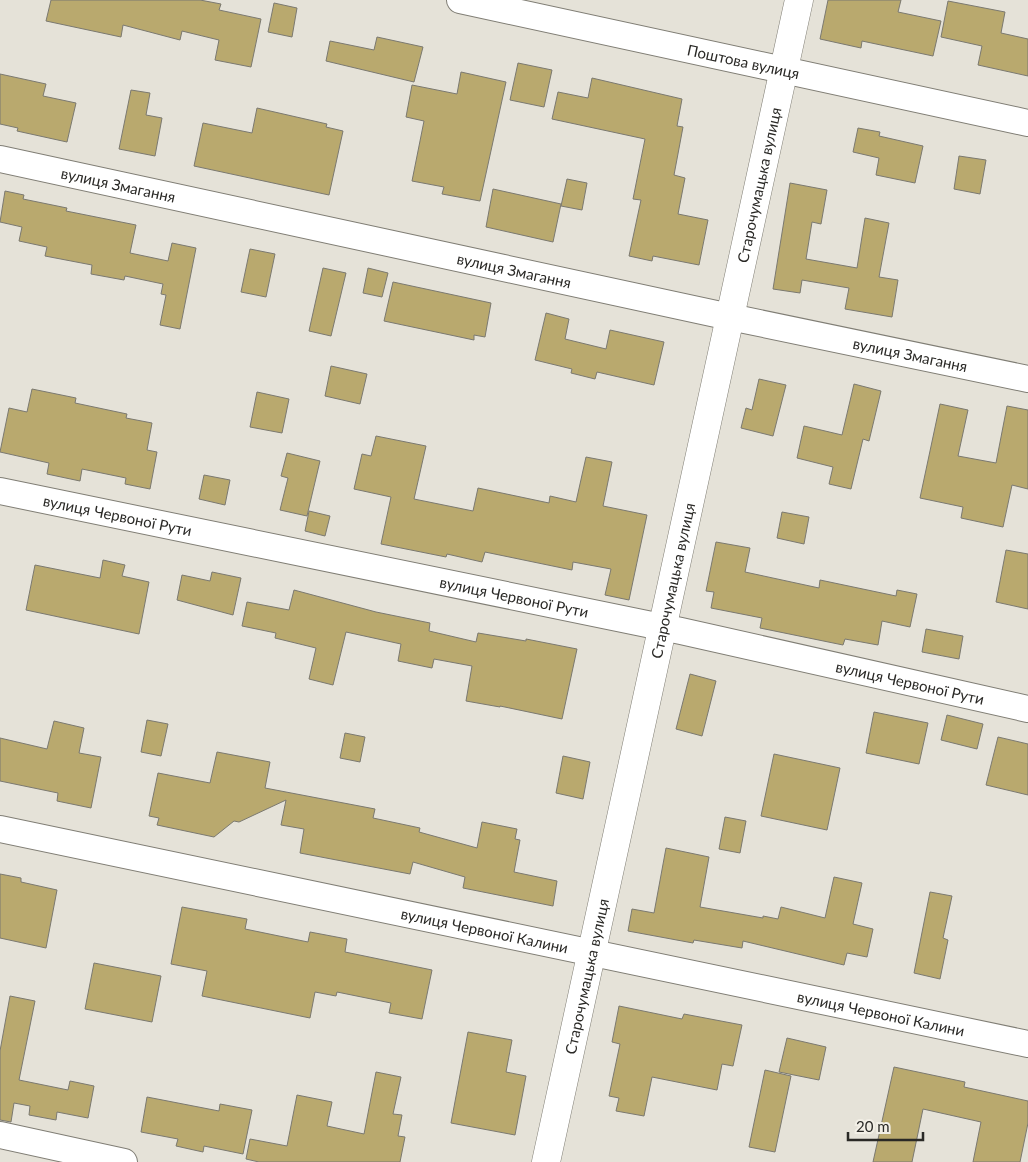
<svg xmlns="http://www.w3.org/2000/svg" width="1028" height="1162" font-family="Lato,sans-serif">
	<rect width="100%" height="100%" fill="#e5e2d8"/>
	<g fill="#b9a96e" stroke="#7b7970">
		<polygon points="51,0 200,0 221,4 219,10 261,19 251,67 215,60 219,40 182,31 180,40 123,25 121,37 46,21"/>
		<polygon points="828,0 901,0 898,12 941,21 933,56 862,41 861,48 820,39"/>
		<polygon points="948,1 1005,12 1001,33 1028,39 1028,76 978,65 982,46 941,37"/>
		<polygon points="274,3 297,8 292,37 268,32"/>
		<polygon points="377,37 423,47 414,82 326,61 330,41 374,50"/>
		<polygon points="518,63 552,70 544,107 510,100"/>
		<polygon points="461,72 506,82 480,201 442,194 444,187 412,181 424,121 406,117 412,85 457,94"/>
		<polygon points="0,74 46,84 43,96 76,103 67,142 17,131 18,128 0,124"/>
		<polygon points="592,78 682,99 677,126 683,127 674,175 685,178 678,214 708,220 699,265 653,256 652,261 629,256 641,200 633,199 645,139 552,119 558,92 588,98"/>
		<polygon points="131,90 150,93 146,115 162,118 155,156 119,149"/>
		<polygon points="257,108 327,124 326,127 343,131 329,195 194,166 203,123 252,133"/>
		<polygon points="858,128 880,132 879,136 923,146 915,183 876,175 879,158 853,152"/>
		<polygon points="959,156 986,160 980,194 954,189"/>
		<polygon points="567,179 587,183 582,210 561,206"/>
		<polygon points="790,183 827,190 821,224 812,222 806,259 857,268 865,218 889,223 879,277 898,280 892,317 845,309 849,288 802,280 800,293 773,289"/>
		<polygon points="493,189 561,204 553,242 486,227"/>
		<polygon points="5,191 24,195 23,199 67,208 66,211 136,225 130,253 168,261 172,243 196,248 180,329 160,325 166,295 161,294 163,284 125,276 124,280 91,274 92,265 45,256 47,247 19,241 22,227 0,222"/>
		<polygon points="250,249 275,254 266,297 241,292"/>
		<polygon points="323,268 346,273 331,336 309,331"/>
		<polygon points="368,268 388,273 382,297 363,293"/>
		<polygon points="393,282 491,303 485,337 474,335 474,340 384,321"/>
		<polygon points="546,313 569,319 565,339 606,349 610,330 664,342 654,385 597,372 595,379 571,373 572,369 535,360"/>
		<polygon points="331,366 367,374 360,404 325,396"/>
		<polygon points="759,379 786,385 773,436 741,428 746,408 752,410"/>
		<polygon points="854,384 881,391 869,441 863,439 851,489 829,484 833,467 797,458 804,426 842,435"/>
		<polygon points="32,389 76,398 75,403 127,414 126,418 152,423 147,450 157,452 150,489 125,484 126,478 82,469 80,481 47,474 49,463 0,452 9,408 27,412"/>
		<polygon points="257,392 289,399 282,433 250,427"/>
		<polygon points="940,404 968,410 958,456 996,463 1007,406 1028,410 1028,489 1012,485 1003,527 961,518 963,507 920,498"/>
		<polygon points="376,436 426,446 414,499 473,511 478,488 549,503 550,496 576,502 586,457 612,462 603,506 647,515 629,600 605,595 611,569 573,562 572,570 485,552 482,562 447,554 446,557 381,544 391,497 354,489 362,454 371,456"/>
		<polygon points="287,453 320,461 307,516 280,510 288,478 281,476"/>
		<polygon points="204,475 230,480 225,505 199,499"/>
		<polygon points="309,511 330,516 325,536 305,531"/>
		<polygon points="782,512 809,517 804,544 777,538"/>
		<polygon points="716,542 750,548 745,572 819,588 820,580 896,596 897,590 917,594 910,627 882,621 878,645 845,639 843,645 760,628 762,618 711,608 714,592 706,591"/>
		<polygon points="1006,550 1028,554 1028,609 996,602"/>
		<polygon points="103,560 125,565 122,576 149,582 139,634 26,610 35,565 100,578"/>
		<polygon points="212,572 241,578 233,615 177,600 182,575 210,581"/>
		<polygon points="294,590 376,612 430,623 429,631 476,642 478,633 526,641 526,639 577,649 562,719 500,706 500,707 466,701 472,666 434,659 432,668 398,661 401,644 346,632 333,685 309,679 316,648 275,638 276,633 242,626 247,602 289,610"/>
		<polygon points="926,629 963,636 959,659 922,652"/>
		<polygon points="690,674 716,681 702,736 676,729"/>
		<polygon points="874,712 928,723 919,764 866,753"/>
		<polygon points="947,715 983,724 977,749 941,740"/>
		<polygon points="147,720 168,724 161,756 141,752"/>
		<polygon points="54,721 84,728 79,753 101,757 91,808 57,801 58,793 0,781 0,738 47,749"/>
		<polygon points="345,733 365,737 360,762 340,758"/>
		<polygon points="998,737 1028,744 1028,795 986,785"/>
		<polygon points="217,752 270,762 265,788 375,809 373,818 420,828 419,832 477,848 482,822 517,829 515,839 520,840 514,872 557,881 553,906 463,888 465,877 413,862 410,874 300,853 304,829 281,825 286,800 239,822 234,821 214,837 157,825 159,818 149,816 158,773 210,783"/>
		<polygon points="774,754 840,768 827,830 761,816"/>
		<polygon points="563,756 590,762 583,799 556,793"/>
		<polygon points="725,817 746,821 740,853 719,849"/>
		<polygon points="666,848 709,857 700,907 763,918 763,916 778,919 781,907 825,918 834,877 862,883 853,924 873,929 867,957 847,953 844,965 743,941 742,948 694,940 693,943 628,931 632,909 654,913"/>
		<polygon points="0,874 21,878 21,882 57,890 46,948 0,938"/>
		<polygon points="930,892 952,896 943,938 948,940 940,979 914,973"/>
		<polygon points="182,907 247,919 245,929 308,942 310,932 347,939 345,952 432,970 422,1019 389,1013 391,1003 337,992 336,996 315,992 310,1018 202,996 207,971 171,964"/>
		<polygon points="94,963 161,976 152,1022 85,1009"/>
		<polygon points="10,996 35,1001 19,1080 68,1090 70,1081 94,1086 88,1118 57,1112 56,1120 29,1115 30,1106 14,1103 11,1122 0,1120 0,1051"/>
		<polygon points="619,1006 682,1019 684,1014 742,1025 733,1066 722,1064 717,1090 652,1077 644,1116 616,1111 619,1098 609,1096 620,1044 612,1042"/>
		<polygon points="468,1032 512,1040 506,1072 526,1076 515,1135 451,1123"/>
		<polygon points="787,1038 826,1047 819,1080 779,1072"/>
		<polygon points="894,1067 965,1082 964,1087 1028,1101 1028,1123 1020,1162 973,1162 981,1122 923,1109 912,1162 873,1162"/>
		<polygon points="765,1070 791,1076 775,1152 749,1147"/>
		<polygon points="376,1072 401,1077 393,1114 402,1115 398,1136 405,1137 400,1162 259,1162 246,1159 250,1139 287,1146 297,1095 332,1102 327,1126 364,1134"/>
		<polygon points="147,1097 219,1111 220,1104 252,1110 243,1154 204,1146 203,1152 176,1146 178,1139 141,1132"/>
	</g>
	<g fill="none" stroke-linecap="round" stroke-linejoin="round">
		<g stroke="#807e75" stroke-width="28">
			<g id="street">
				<path id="s1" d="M460 0 1028 123"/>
				<path id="s2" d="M0 159 730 317 1028 379"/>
				<path id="s3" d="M0 491 681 631 1028 709"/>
				<path id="s4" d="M0 829 1028 1044"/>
				<polyline points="0,1135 124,1162"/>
			</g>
		</g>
		<g stroke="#807e75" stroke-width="29">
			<g id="secondary">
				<path id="s5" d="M546 1162 799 0"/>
			</g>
		</g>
		<use href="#street" stroke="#fff" stroke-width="26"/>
		<use href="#secondary" stroke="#fff" stroke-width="28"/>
	</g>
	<g text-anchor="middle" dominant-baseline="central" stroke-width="4.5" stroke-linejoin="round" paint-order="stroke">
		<g font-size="15" fill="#2a2926" stroke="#f2efe6">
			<text stroke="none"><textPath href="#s1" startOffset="290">Поштова вулиця</textPath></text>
			<text stroke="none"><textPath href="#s2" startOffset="121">вулиця Змагання</textPath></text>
			<text stroke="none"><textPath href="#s5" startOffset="1000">Старочумацька вулиця</textPath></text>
			<text stroke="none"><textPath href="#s2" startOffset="526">вулиця Змагання</textPath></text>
			<text stroke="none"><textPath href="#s2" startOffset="931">вулиця Змагання</textPath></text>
			<text stroke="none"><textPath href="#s3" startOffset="120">вулиця Червоної Рути</textPath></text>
			<text stroke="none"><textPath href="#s5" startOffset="595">Старочумацька вулиця</textPath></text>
			<text stroke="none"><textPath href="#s3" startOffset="525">вулиця Червоної Рути</textPath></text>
			<text stroke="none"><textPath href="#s3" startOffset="930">вулиця Червоної Рути</textPath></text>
			<text stroke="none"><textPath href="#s4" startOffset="495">вулиця Червоної Калини</textPath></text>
			<text stroke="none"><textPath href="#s5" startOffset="190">Старочумацька вулиця</textPath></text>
			<text stroke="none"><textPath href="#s4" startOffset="900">вулиця Червоної Калини</textPath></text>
		</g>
	</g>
	<path d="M848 1132v8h75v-8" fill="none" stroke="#2a2926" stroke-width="2.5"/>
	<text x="856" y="1132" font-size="15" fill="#2a2926" stroke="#f2efe6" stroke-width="4" paint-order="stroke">20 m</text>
</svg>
